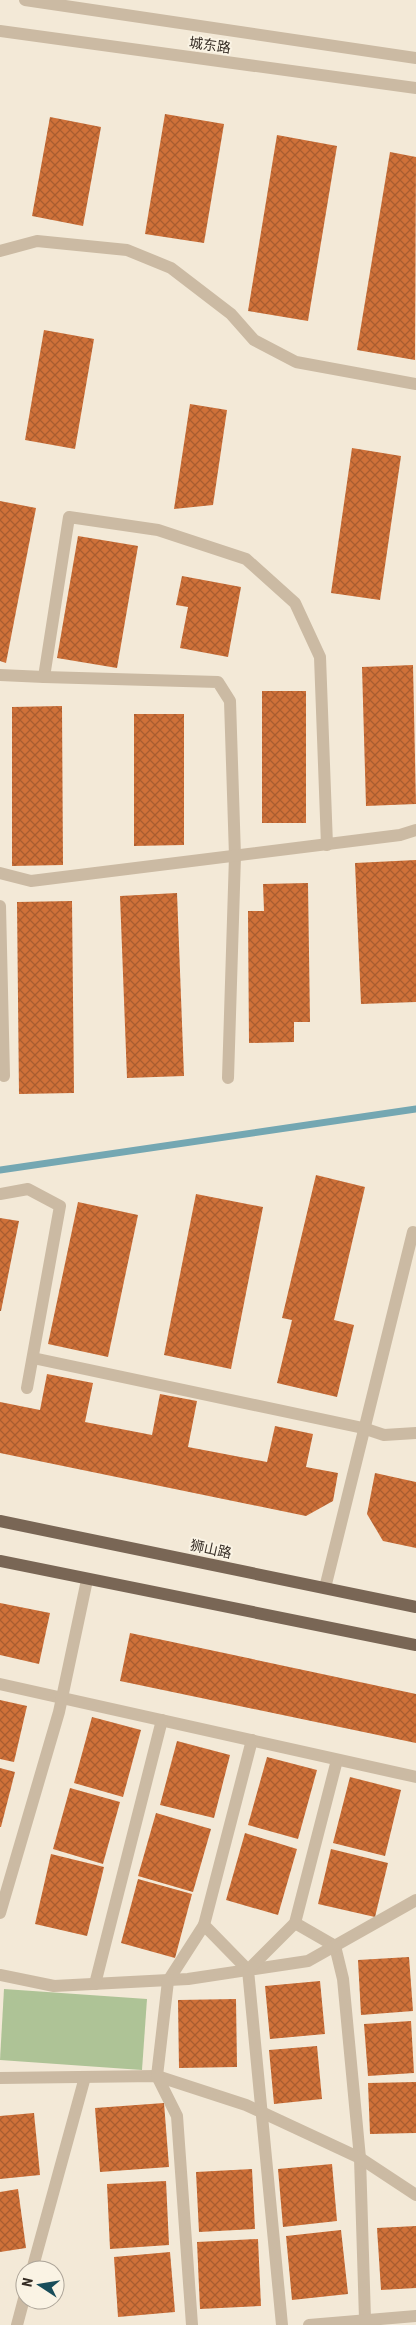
<svg xmlns="http://www.w3.org/2000/svg" width="416" height="2325" font-family="'Roboto Condensed','Noto Sans SC',sans-serif">
	<defs>
		<pattern id="building-cross-hatch" width="8" height="8" patternUnits="userSpaceOnUse" patternTransform="scale(1.25)"><rect width="8" height="8" fill="#cf7139"/><path d="M0 0l8 8M0 8l8-8" fill="none" stroke="#a95d30"/></pattern>
	</defs>
	<rect width="100%" height="100%" fill="#f3e9d7"/>
	<polygon fill="#aec396" points="4,1989 147,1999 142,2070 0,2060"/>
	<g fill="none" stroke-linecap="round" stroke-linejoin="round">
		<polyline stroke="#74a7b2" stroke-width="7" points="0,1170 416,1109"/>
	</g>
	<g fill="url(#building-cross-hatch)">
		<polygon points="165,114 224,124 204,243 145,234"/>
		<polygon points="50,117 101,127 83,226 32,216"/>
		<polygon points="277,135 337,146 308,321 248,311"/>
		<polygon points="390,152 416,157 415,360 357,350"/>
		<polygon points="44,330 94,339 75,449 25,440"/>
		<polygon points="190,404 227,410 213,505 174,509"/>
		<polygon points="352,448 401,456 380,600 331,593"/>
		<polygon points="0,501 36,508 6,663 0,661"/>
		<polygon points="78,536 138,546 117,668 57,658"/>
		<polygon points="182,576 241,587 228,657 180,648 188,607 176,605"/>
		<polygon points="413,665 416,804 366,806 362,667"/>
		<rect x="262" y="691" width="44" height="132"/>
		<polygon points="62,706 63,865 12,866 12,707"/>
		<polygon points="134,714 184,714 184,845 134,846"/>
		<polygon points="416,860 416,1002 361,1004 355,863"/>
		<polygon points="308,883 310,1022 294,1022 294,1042 249,1043 248,911 264,911 263,884"/>
		<polygon points="177,893 184,1076 127,1078 120,896"/>
		<polygon points="72,901 74,1093 19,1094 17,902"/>
		<polygon points="316,1175 365,1187 334,1320 354,1325 337,1397 277,1383 292,1320 282,1318"/>
		<polygon points="196,1194 263,1207 231,1369 164,1355"/>
		<polygon points="78,1202 138,1215 108,1357 48,1344"/>
		<polygon points="0,1218 19,1221 1,1311 0,1311"/>
		<polygon points="47,1374 93,1383 85,1422 152,1435 160,1394 197,1401 188,1447 267,1462 275,1426 313,1434 306,1467 338,1473 333,1501 306,1516 0,1453 0,1402 40,1410"/>
		<polygon points="375,1473 416,1482 416,1548 383,1541 367,1514"/>
		<polygon points="0,1603 50,1613 39,1664 0,1655"/>
		<polygon points="130,1633 416,1694 416,1743 120,1681"/>
		<polygon points="0,1700 27,1706 14,1762 0,1759"/>
		<polygon points="92,1717 141,1730 123,1797 74,1783"/>
		<polygon points="177,1741 230,1755 214,1818 160,1805"/>
		<polygon points="267,1757 317,1770 298,1839 248,1825"/>
		<polygon points="0,1768 15,1772 1,1827 0,1827"/>
		<polygon points="350,1777 401,1790 385,1856 333,1843"/>
		<polygon points="70,1788 120,1802 103,1864 53,1849"/>
		<polygon points="156,1813 211,1829 193,1892 138,1876"/>
		<polygon points="245,1833 297,1849 278,1915 226,1900"/>
		<polygon points="331,1849 388,1863 375,1917 318,1904"/>
		<polygon points="51,1854 104,1867 87,1936 35,1924"/>
		<polygon points="138,1879 192,1894 175,1958 121,1943"/>
		<polygon points="409,1957 413,2011 361,2015 358,1960"/>
		<polygon points="320,1981 325,2034 270,2039 265,1986"/>
		<polygon points="236,1999 237,2067 179,2068 178,2000"/>
		<polygon points="411,2021 414,2073 368,2076 364,2024"/>
		<polygon points="317,2046 322,2099 274,2104 269,2050"/>
		<polygon points="416,2082 416,2133 370,2134 368,2083"/>
		<polygon points="164,2103 169,2167 100,2172 95,2108"/>
		<polygon points="34,2113 40,2175 0,2179 0,2116"/>
		<polygon points="332,2164 337,2221 283,2227 278,2169"/>
		<polygon points="252,2169 255,2229 199,2232 196,2172"/>
		<polygon points="166,2181 169,2245 110,2249 107,2184"/>
		<polygon points="18,2189 26,2248 0,2252 0,2192"/>
		<polygon points="416,2226 416,2288 381,2290 377,2228"/>
		<polygon points="341,2230 348,2294 292,2300 286,2236"/>
		<polygon points="258,2239 261,2306 200,2309 197,2242"/>
		<polygon points="170,2252 175,2312 118,2317 114,2257"/>
	</g>
	<g fill="none" stroke-linecap="round" stroke-linejoin="round">
		<g stroke="#cbbaa3" stroke-width="12">
			<polyline points="25,0 416,58"/>
			<polyline points="0,31 416,88"/>
			<polyline points="0,251 37,241 127,250 171,268 231,314 254,340 296,362 416,384"/>
			<polyline points="0,675 44,677 69,517 158,530 246,559 295,603 320,657 327,845"/>
			<polyline points="44,677 218,682 230,701 235,856 228,1078"/>
			<polyline points="0,873 31,881 400,835 416,830"/>
			<polyline points="0,906 4,1076"/>
			<polyline points="0,1194 28,1189 60,1206 27,1388"/>
			<polyline points="33,1358 363,1428 384,1435 416,1433"/>
			<polyline points="325,1588 413,1232"/>
			<polyline points="0,1684 416,1777"/>
			<polyline points="0,1913 59,1712 87,1580"/>
			<polyline points="295,1923 335,1946 343,1979 360,2158 365,2319"/>
			<polyline points="248,1970 204,1925 252,1740"/>
			<polyline points="0,1975 54,1986 188,1979 308,1961 416,1900"/>
			<polyline points="95,1984 162,1720"/>
			<polyline points="0,2078 157,2076 246,2105 360,2158 416,2195"/>
			<polyline points="32,2270 85,2077"/>
			<polyline points="17,2325 25,2295"/>
			<polyline points="192,2325 177,2116 157,2076 168,1981 204,1925"/>
			<polyline points="282,2325 248,1970 295,1923 337,1760"/>
			<polyline points="309,2325 416,2316"/>
		</g>
		<g stroke="#796655" stroke-width="12">
			<polyline points="0,1521 416,1607"/>
			<polyline points="0,1561 416,1645"/>
		</g>
	</g>
	<g text-anchor="middle" dominant-baseline="central" stroke-width="4" stroke-linejoin="round" paint-order="stroke">
		<g font-size="14" fill="#362d25" stroke="#faf3e4">
			<text transform="translate(210 45) rotate(8)">城东路</text>
			<text transform="translate(211 1549) rotate(12)">狮山路</text>
		</g>
	</g>
	<g transform="translate(40 2285) rotate(282)"><circle r="24" fill="#faf3e4" stroke="#aca498"/>
	<path d="M0-4L9 19L0 12L-9 19Z" fill="#184d5a"/>
	<text y="-8" font-size="14" font-weight="bold" text-anchor="middle" fill="#362d25">N</text>
	</g>
</svg>
